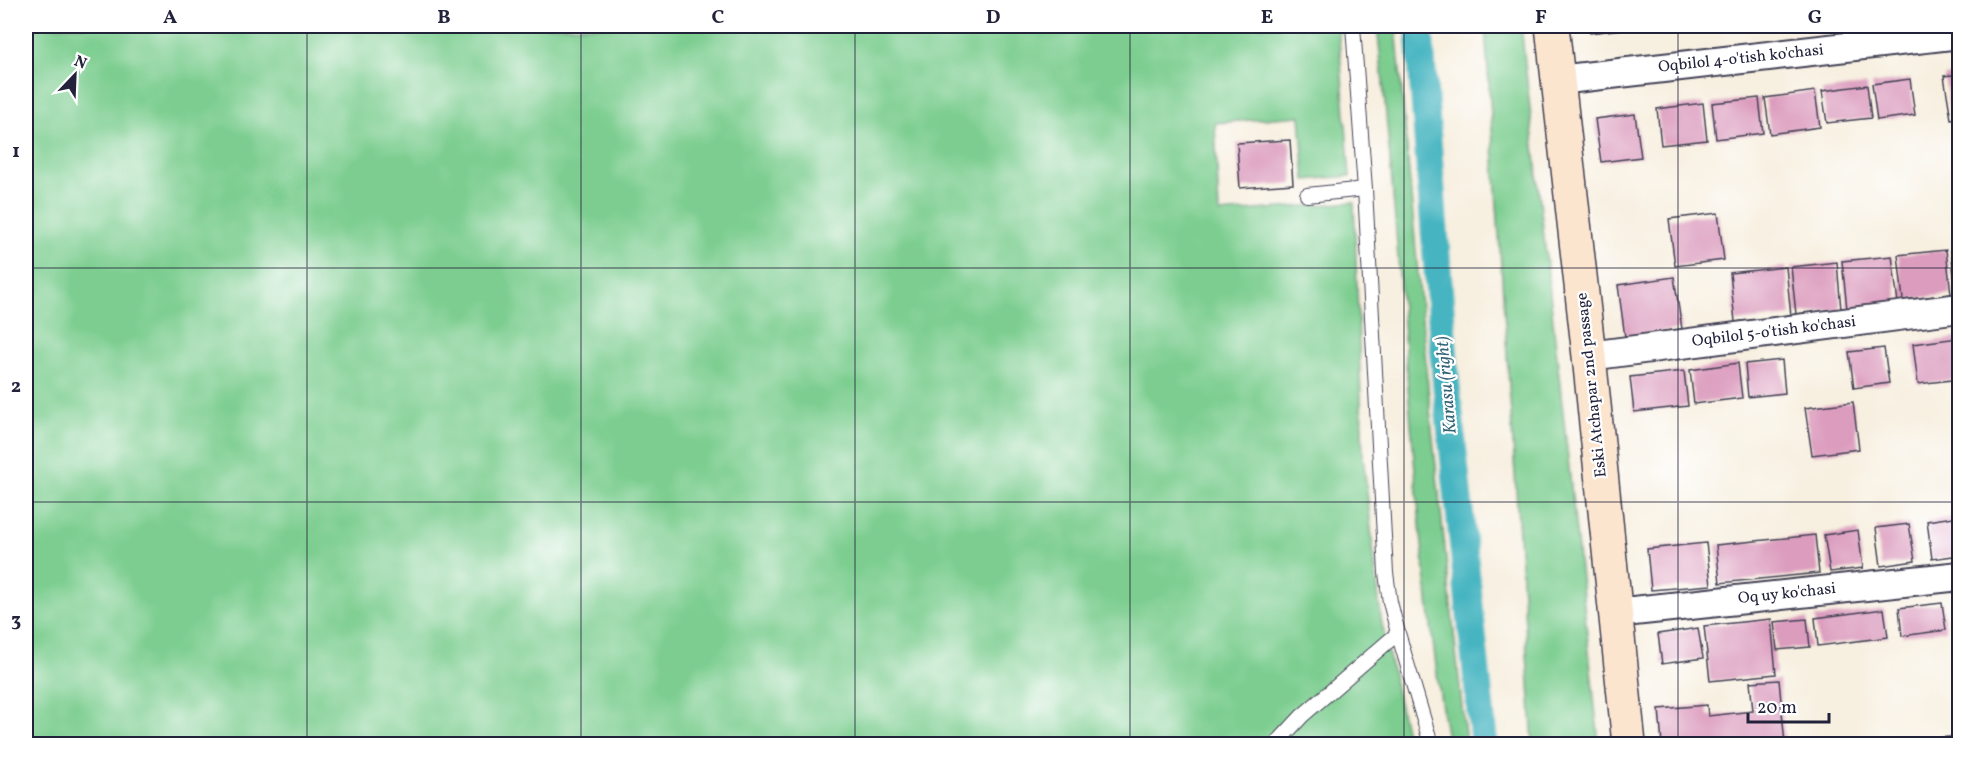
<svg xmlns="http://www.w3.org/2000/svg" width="1985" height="770" font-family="Vollkorn,serif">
	<rect width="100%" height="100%" fill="#fff"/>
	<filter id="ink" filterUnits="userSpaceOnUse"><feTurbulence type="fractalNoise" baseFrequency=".0167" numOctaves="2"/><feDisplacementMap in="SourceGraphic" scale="12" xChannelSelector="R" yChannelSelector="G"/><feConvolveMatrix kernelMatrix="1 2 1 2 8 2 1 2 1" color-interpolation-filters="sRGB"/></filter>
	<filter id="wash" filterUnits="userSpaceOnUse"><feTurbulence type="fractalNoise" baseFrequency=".008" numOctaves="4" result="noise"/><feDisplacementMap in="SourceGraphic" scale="24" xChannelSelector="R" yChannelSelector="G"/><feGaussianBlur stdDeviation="1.35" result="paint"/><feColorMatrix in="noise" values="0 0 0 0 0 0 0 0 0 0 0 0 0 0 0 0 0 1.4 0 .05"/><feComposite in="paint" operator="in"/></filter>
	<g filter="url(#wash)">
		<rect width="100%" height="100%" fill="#f7efdf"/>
		<g fill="#7bcd8f" stroke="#4e7865" stroke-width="1.5">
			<polygon points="26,26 1338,26 1350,176 1305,180 1300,116 1215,123 1219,213 1354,202 1363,456 1381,619 1408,744 26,744"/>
			<path d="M1377 26H1396L1431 420 1466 744H1448C1438 691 1432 637 1426 582 1405 397 1398 211 1377 26Z"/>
			<polygon points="1485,26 1521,26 1599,744 1533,744"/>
		</g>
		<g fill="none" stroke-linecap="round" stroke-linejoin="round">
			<polyline stroke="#46b5c1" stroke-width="28" points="1419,26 1446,382 1484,744"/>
		</g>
		<g id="blocks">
			<g fill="#dc9cbe">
				<polygon points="1589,26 1641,26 1641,27 1590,33"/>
				<polygon points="1960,74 1960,118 1951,119 1944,76"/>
				<polygon points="1910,79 1915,115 1877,120 1872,84"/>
				<polygon points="1867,85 1871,118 1827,123 1822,91"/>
				<polygon points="1815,91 1820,127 1770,134 1765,98"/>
				<polygon points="1759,98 1763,133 1716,139 1712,103"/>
				<polygon points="1703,103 1707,140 1661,145 1657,109"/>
				<polygon points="1635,114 1641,157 1601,162 1595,119"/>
				<polygon points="1290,140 1293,184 1240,188 1237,143"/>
				<polygon points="1718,213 1724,260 1675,266 1669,219"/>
				<polygon points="1960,248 1960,293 1956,294 1951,249"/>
				<polygon points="1946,250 1951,294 1903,300 1898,255"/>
				<polygon points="1892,256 1898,303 1847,309 1842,261"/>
				<polygon points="1837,262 1841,310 1796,314 1791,267"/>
				<polygon points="1786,267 1791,316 1735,322 1730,273"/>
				<polygon points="1674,277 1682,329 1625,337 1618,285"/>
				<polygon points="1958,338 1960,379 1918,384 1913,344"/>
				<polygon points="1884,348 1889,383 1854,388 1849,352"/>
				<polygon points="1782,360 1785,393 1748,397 1745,364"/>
				<polygon points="1738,363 1742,398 1694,404 1690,370"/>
				<polygon points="1684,371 1688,406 1634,412 1630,377"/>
				<polygon points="1853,402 1859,449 1812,455 1805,408"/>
				<polygon points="1960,516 1960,555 1932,559 1927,521"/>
				<polygon points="1909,524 1915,561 1881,566 1876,528"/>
				<polygon points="1858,530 1863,568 1830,572 1824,535"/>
				<polygon points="1815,535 1819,573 1720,583 1716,545"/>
				<polygon points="1706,543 1711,585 1651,590 1647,549"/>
				<polygon points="1942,603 1946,630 1902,636 1899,608"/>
				<polygon points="1884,609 1888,637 1818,646 1815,618"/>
				<polygon points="1771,619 1776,674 1710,681 1704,626"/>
				<polygon points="1807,619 1810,647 1777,650 1774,622"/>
				<polygon points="1698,628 1703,658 1662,664 1658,634"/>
				<polygon points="1779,680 1785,744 1662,744 1659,709 1707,705 1708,716 1753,711 1750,682"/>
				<polygon points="1960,736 1960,744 1911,744 1910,740"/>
			</g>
		</g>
	</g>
	<g filter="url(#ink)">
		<use href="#blocks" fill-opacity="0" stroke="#424154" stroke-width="1.5"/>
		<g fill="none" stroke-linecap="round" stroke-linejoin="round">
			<g stroke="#424154" stroke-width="16">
				<g id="lane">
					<polyline points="1353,26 1365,189 1386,573 1390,602 1398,633"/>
					<polyline points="1307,195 1365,189"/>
					<polyline points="1276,744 1302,716 1398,633 1431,744"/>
				</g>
			</g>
			<g stroke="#424154" stroke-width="32">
				<g id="street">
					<polyline points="1558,80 1960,34"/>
					<polyline points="1589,356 1960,308"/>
					<polyline points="1615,613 1960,576"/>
				</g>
			</g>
			<g stroke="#424154" stroke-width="36">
				<polyline id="secondary" points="1552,26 1589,356 1629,744"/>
			</g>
			<use href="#lane" stroke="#fff" stroke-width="14"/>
			<use href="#street" stroke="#fff" stroke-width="28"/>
			<use href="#secondary" stroke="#fce5cf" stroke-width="33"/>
		</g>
	</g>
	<path fill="none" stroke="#22223b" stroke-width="1.5" stroke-opacity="0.55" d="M307 26V744M581 26V744M855 26V744M1130 26V744M1404 26V744M1678 26V744M26 268H1960M26 502H1960"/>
	<g text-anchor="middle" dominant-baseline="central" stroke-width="4.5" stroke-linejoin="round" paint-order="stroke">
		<g font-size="16" fill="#22223b" stroke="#fff">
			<text transform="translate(1741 59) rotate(-6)">Oqbilol 4-o'tish ko'chasi</text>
			<text transform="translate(1774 332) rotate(-7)">Oqbilol 5-o'tish ko'chasi</text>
			<text transform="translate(1592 385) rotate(-96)">Eski Atchapar 2nd passage</text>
			<text transform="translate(1787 594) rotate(-6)">Oq uy ko'chasi</text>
		</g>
		<g font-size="18" font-style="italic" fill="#326477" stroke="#fff">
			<text transform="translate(1447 385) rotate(-95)">Karasu (right)</text>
		</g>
	</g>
	<rect width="1985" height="770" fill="none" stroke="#fff" stroke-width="66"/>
	<g transform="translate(75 75) rotate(23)" stroke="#ffffff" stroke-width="4.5" paint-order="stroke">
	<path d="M0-4.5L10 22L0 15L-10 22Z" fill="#22223b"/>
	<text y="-9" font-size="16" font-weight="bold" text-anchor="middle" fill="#22223b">N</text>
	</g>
	<path d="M1748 713v9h81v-9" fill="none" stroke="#22223b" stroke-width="3"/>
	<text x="1757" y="713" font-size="18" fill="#22223b" stroke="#ffffff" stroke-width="4.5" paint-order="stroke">20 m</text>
	<rect x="33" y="33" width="1919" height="704" fill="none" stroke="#22223b" stroke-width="2"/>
	<g font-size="20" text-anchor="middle" font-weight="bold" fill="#22223b">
		<text x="170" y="23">A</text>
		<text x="444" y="23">B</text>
		<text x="718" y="23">C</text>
		<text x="993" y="23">D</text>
		<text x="1267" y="23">E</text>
		<text x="1541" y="23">F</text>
		<text x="1815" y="23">G</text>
		<text x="16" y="157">1</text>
		<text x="16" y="392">2</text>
		<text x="16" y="626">3</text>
	</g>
</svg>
